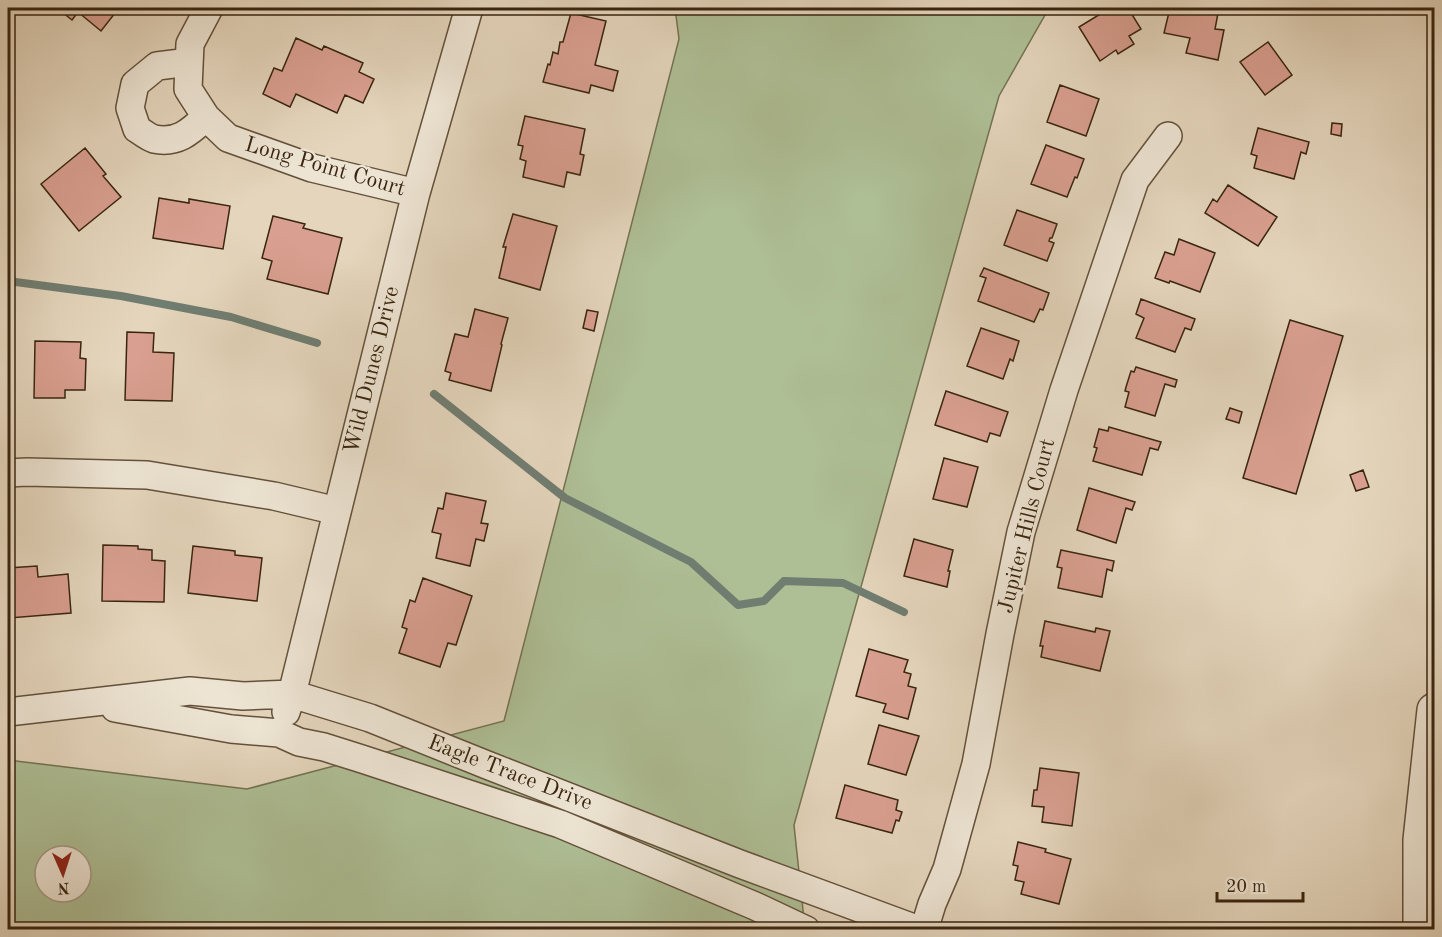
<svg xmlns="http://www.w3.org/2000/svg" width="1442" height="937" viewBox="0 0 1442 937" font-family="'Old Standard TT',serif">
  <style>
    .green { fill: #aebe95; stroke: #747252; stroke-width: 1.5; fill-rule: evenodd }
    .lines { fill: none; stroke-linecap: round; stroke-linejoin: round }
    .stream { stroke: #707d71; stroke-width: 8 }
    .building { fill: #d99f90; stroke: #392510; stroke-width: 1.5 }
    .minor-casing { stroke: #64513b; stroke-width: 30 }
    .tertiary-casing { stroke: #64513b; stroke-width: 36 }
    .minor { stroke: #ede4d3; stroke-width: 27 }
    .tertiary { stroke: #ede4d3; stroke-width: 33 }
    .labels { text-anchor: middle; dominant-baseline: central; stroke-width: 5; stroke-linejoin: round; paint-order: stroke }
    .street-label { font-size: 22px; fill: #392510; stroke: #ede4d3 }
  </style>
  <rect width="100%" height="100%" fill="#e4d5bc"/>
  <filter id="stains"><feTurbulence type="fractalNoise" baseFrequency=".00333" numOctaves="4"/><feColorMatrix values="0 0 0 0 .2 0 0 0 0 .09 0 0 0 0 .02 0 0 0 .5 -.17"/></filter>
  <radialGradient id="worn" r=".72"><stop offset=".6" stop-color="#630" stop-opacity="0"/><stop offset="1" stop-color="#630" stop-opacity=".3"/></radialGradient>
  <!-- green -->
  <path class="green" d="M 675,8 L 1049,8 L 999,96 L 794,825 L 805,929 L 8,930 L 8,760 L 247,789 L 504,721 L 679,39 ZM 45,856 L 81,856 L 81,892 L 45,892 Z"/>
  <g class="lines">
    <!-- stream -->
    <path class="stream" d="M 8,281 L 121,296 L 231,317 L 317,343
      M 434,394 L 565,498 L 691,562 L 738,605 L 764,601 L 784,581 L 843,583 L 904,612"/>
  </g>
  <!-- building -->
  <path class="building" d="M 57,8 L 119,8 L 101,31 L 78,12 L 72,20 Z
    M 1110,8 L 1112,10 L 1117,8 L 1128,8 L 1141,29 L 1129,36 L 1134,44 L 1118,54 L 1116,50 L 1100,61 L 1079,27 Z
    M 1170,8 L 1219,8 L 1215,29 L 1224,30 L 1218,60 L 1186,53 L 1190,38 L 1164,33 Z
    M 571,13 L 606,21 L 595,65 L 618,71 L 613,91 L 591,85 L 589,93 L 543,82 L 548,64 L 550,65 L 553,52 L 558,54 L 560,42 L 563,42 Z
    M 296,38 L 322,50 L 324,46 L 363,63 L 359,72 L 374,79 L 363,103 L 345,95 L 337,113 L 296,94 L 290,107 L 263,94 L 274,68 L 282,71 Z
    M 1268,42 L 1292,75 L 1265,95 L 1240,62 Z
    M 1060,85 L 1099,99 L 1086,136 L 1047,122 Z
    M 525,116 L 585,129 L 580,154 L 584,155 L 580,175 L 567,172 L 564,187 L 523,177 L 526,161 L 520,159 L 523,146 L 518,145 Z
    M 1332,123 L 1342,124 L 1341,136 L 1331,134 Z
    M 1258,128 L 1309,142 L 1306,154 L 1301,152 L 1294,179 L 1254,168 L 1257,156 L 1251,154 Z
    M 1046,145 L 1084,159 L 1077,178 L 1075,177 L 1067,197 L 1031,184 Z
    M 85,148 L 106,174 L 103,176 L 121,197 L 79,231 L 41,184 Z
    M 1228,185 L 1277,217 L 1258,246 L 1205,213 L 1213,199 L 1217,202 Z
    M 159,198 L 189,203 L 189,199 L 230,206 L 223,249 L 153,238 Z
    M 1017,210 L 1057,224 L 1052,238 L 1050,238 L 1049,241 L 1054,243 L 1047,261 L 1004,245 Z
    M 513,214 L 557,226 L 540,290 L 499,278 L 506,247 L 503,247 Z
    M 273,216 L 305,224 L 303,228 L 342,238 L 328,294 L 267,279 L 272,261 L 262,258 Z
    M 1179,239 L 1215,253 L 1200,292 L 1170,281 L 1169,283 L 1155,278 L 1165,252 L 1174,255 Z
    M 984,268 L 1049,293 L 1043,310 L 1040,309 L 1034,322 L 978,301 L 986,278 L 980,276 Z
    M 1141,299 L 1195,319 L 1191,330 L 1185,328 L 1175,352 L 1136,338 L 1144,318 L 1136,314 Z
    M 475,309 L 508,318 L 501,344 L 502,345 L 491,391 L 449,380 L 451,373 L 445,371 L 455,334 L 468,337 Z
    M 587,310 L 598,312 L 594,331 L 583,328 Z
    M 1290,320 L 1343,336 L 1296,494 L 1243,478 Z
    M 981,328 L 1019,341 L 1013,361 L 1010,359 L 1003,379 L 967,366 Z
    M 127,332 L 154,333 L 153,352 L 174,353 L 172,401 L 125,400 Z
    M 35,341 L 81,342 L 80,358 L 86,359 L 85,390 L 65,390 L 65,398 L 34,398 Z
    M 1136,367 L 1177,380 L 1175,387 L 1165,384 L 1155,416 L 1125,407 L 1129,392 L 1125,391 L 1126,387 L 1131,371 L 1134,372 Z
    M 946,391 L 1008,412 L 1000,436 L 990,433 L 987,442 L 935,425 Z
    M 1230,408 L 1242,412 L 1239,423 L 1226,419 Z
    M 1109,427 L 1161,442 L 1158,450 L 1150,448 L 1142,475 L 1093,461 L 1097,448 L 1094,447 L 1099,429 L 1108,431 Z
    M 944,458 L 978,467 L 967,507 L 933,499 Z
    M 1363,470 L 1369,487 L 1356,491 L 1350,475 Z
    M 1089,488 L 1135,502 L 1132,510 L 1126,508 L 1116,543 L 1077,530 Z
    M 446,493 L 486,501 L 481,523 L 488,524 L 484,541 L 476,539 L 470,566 L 436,558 L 441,534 L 432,532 L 438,508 L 443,509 Z
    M 914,539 L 953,550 L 948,571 L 950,571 L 947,587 L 904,576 Z
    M 103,545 L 138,546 L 138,549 L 152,550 L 152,560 L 165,561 L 164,602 L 102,601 Z
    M 193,546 L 235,551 L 235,555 L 262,558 L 257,601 L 188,593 Z
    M 1061,550 L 1114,561 L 1112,571 L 1107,569 L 1102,597 L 1058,588 L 1062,568 L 1057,567 Z
    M 37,566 L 38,577 L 68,574 L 71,613 L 9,618 L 8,568 Z
    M 423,578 L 472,596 L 456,645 L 448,643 L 440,667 L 399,653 L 407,629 L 402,627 L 410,600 L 415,602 Z
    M 1045,621 L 1095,632 L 1096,628 L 1110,631 L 1100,671 L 1041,657 L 1043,646 L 1040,646 Z
    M 869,649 L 908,660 L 904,672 L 911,674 L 908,686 L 916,688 L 908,719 L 883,712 L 886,704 L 856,696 Z
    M 879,725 L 919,736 L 906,775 L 868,764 Z
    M 1040,768 L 1079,773 L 1072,826 L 1042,822 L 1044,807 L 1032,806 L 1034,790 L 1037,790 Z
    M 845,785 L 898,800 L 896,810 L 902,812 L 899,821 L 896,820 L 892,833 L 836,818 Z
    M 1018,842 L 1046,849 L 1045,852 L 1071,859 L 1059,904 L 1021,894 L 1024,882 L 1015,880 L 1018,866 L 1013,865 Z"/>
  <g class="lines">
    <!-- minor casing -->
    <g class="minor-casing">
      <path id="minor" d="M 209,8 L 190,44 L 188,89 L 206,117 L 228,138 L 312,168 L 416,193
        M 189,62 L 157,66 L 135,84 L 130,108 L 137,129 C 142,132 148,137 154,139 C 177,144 190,132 206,117
        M 8,473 L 27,472 L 147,475 L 274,496 L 337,511
        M 115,708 L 231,729 L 279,733 L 299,742 L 324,747 L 362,759 L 560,824 L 755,906 L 806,930
        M 8,712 L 190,691 L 243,696 L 292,694 L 370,718 L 487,765 L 740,864 L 919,930
        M 286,712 L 292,694 L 416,193 L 469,8
        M 924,930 L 932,904 L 947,869 L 976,764 L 1000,634 L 1021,532 L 1064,390 L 1135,180 L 1168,136"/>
    </g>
    <!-- tertiary casing -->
    <g class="tertiary-casing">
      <path id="tertiary" d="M 1420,930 L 1420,840 L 1434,710"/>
    </g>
    <!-- minor -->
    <use href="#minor" class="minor"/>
    <!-- tertiary -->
    <use href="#tertiary" class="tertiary"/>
  </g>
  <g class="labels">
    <!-- street labels -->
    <g class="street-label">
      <text transform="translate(325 167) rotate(16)">Long Point Court</text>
      <text transform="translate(372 370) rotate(-76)">Wild Dunes Drive</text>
      <text transform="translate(1027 526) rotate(-76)">Jupiter Hills Court</text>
      <text transform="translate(510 773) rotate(21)">Eagle Trace Drive</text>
    </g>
  </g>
  <!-- margin -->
  <rect width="1442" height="937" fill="none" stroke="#e4d5bc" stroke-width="30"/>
  <rect x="9" y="9" width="1424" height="919" fill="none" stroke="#392510" stroke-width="3"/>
  <rect x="15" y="15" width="1412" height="907" fill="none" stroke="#392510" stroke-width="1.5"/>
  <!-- north arrow -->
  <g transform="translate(63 874) rotate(177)"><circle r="28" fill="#ede4d3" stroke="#a59885" stroke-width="1.5"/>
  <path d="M0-4.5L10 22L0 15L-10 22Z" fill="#8f2418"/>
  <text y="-9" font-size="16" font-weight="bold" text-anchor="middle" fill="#392510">N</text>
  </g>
  <!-- scale -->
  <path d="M1217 892v9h86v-9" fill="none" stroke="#392510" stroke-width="3"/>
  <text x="1226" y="892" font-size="18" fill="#392510" stroke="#ede4d3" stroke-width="4.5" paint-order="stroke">20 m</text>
  <rect width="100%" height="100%" filter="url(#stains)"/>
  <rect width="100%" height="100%" fill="url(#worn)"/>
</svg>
